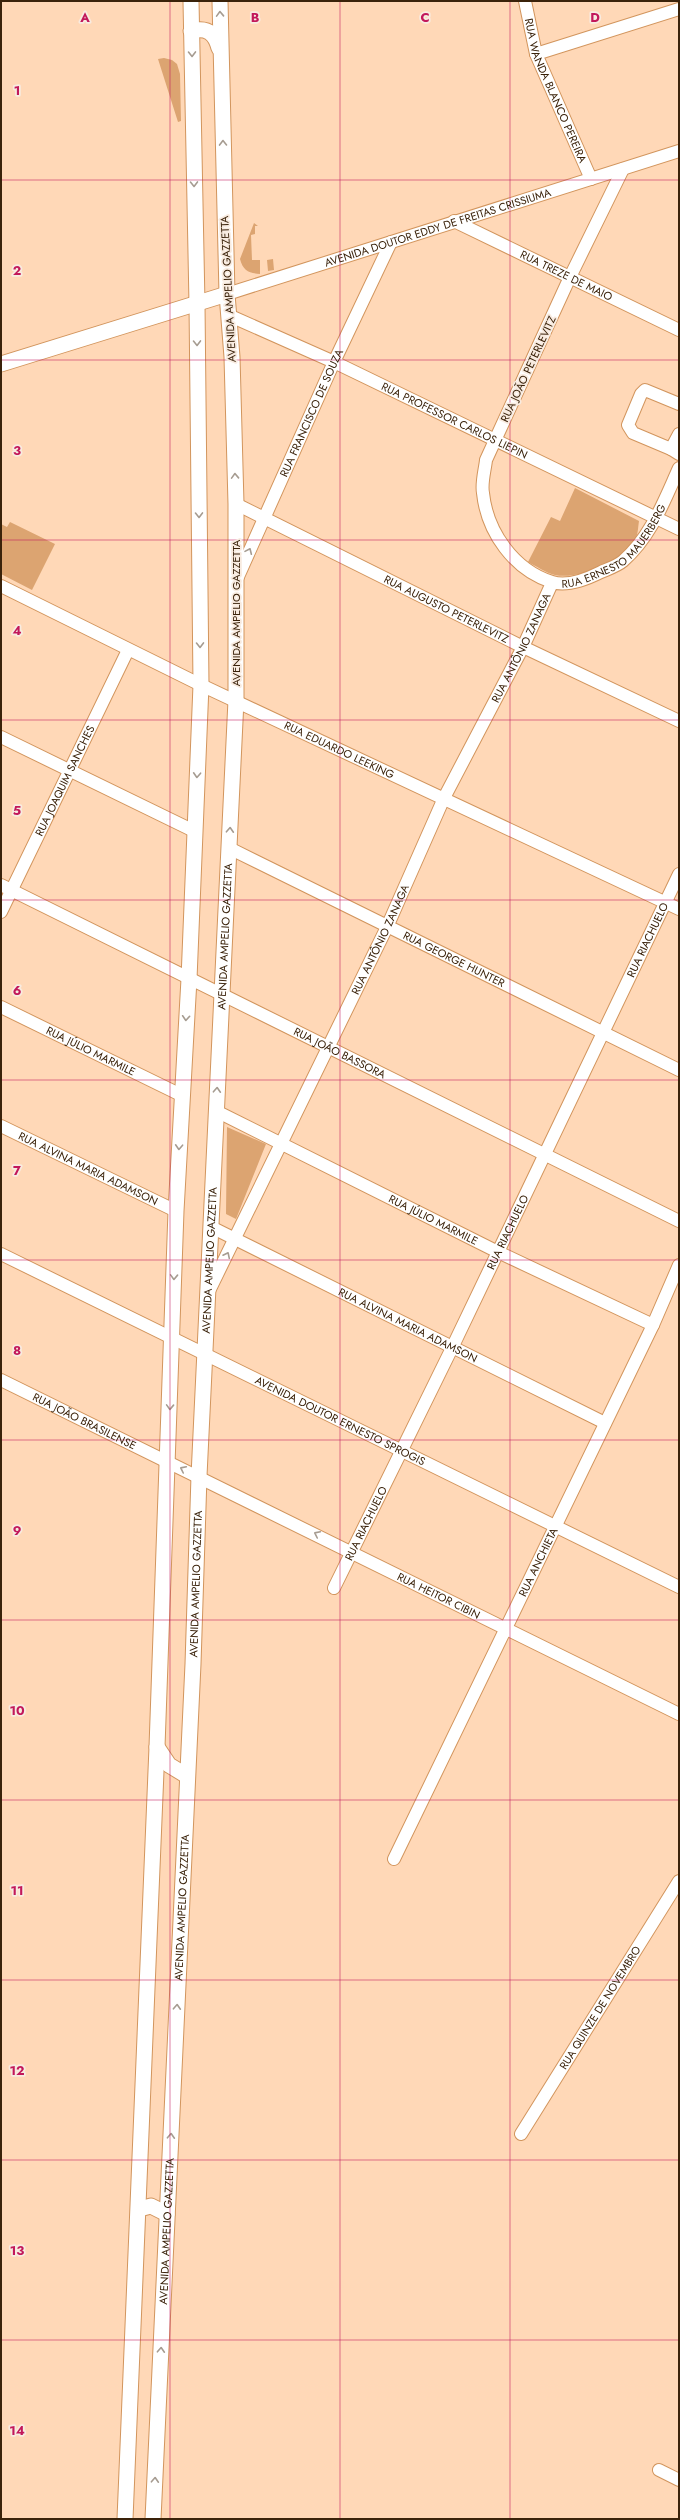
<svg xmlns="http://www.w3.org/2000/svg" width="680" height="2520" viewBox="0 0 680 2520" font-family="Jost,sans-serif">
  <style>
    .green { fill: #dca471 }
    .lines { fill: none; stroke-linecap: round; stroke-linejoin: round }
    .minor-casing { stroke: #d2955d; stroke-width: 14 }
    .major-casing { stroke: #d2955d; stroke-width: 17 }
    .minor { stroke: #fff; stroke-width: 12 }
    .major { stroke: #fff; stroke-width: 15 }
    .oneway { stroke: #a69c91 }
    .grid { fill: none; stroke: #c2185b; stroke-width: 1; stroke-opacity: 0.55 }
    .labels { text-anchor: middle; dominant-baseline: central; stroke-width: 3.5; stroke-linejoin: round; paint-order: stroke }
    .street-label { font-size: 11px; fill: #3a220a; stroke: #f8ebe0 }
    .grid-label { font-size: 13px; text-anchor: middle; font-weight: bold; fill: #c2185b; stroke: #f8ebe0; stroke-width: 3.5; stroke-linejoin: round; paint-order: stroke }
  </style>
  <rect width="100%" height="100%" fill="#ffd8b7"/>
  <!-- green -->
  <path class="green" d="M 164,58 L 172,60 L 177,64 L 180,74 L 181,121 L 178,122 L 158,59 Z
    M 254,223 L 258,226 L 255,226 L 255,234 L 251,235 L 252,260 L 260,260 L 260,274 C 249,273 243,271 240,259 Z
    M 273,259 L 274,270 L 268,271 L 267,260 Z
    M 575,488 L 639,521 C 638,527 638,537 634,542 C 621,562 579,580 555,575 C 546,573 536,566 528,562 L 551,517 L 560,521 Z
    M 10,522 L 55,544 L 32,590 L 1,574 L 1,524 L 7,527 Z
    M 227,1127 L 266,1144 L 236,1219 L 226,1214 Z"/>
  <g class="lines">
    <!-- minor casing -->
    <g class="minor-casing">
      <g id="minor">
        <path id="s1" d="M 525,1 L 536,54 L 591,179"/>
        <path d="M 536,54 L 679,9"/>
        <path id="s2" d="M 623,169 L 570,277 L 486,460 C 485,470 481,483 483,493 C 487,532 514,570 552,582 C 567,587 587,579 601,572 C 608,569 617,566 623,561 C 651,537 664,501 679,468"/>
        <path id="s3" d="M 454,221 L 679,330"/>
        <path id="s4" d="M 227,294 L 679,151"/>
        <path id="s5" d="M 228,315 L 334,362 L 679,529"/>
        <path d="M 679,434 L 671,449 L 679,454"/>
        <path d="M 671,449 L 633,433 L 628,425 L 641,394 L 645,390 L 679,404"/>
        <path id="s6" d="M 236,504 L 523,647 L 679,721"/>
        <path id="s7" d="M 237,579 L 334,362 L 391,242"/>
        <path id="s8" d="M 1,586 L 201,685 L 679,909"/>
        <path d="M 1,737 L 194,831"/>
        <path id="s9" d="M 229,848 L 679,1070"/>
        <path id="s10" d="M 1,885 L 679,1221"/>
        <path id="s11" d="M 1,912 L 128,650"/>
        <path id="s12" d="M 1,1007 L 181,1095"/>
        <path id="s13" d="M 216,1111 L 498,1252 L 653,1325"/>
        <path id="s14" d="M 1,1126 L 176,1211"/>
        <path id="s15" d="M 211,1227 L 605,1423"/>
        <path id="s16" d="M 1,1254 L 679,1587"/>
        <path id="s17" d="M 209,1291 L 387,927 L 444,798 L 523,647 L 552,583"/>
        <path id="s18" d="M 1,1380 L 679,1714"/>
        <path id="s19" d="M 334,1588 L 452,1348 L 679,874"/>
        <path id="s20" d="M 394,1859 L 653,1325 L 679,1265"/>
        <path id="s21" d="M 521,2134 L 679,1881"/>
        <path d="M 659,2470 L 679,2480"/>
      </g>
    </g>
    <!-- major casing -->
    <g class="major-casing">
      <g id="major">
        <path d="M 191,31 C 207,27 215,33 219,48"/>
        <path d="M 1,364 L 227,294"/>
        <path d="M 157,1747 L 169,1765 L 187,1776"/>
        <path d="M 139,2209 L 151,2206 L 167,2214"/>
        <path d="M 125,2519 L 157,1747 L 176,1211 L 189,979 L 201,685 L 197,304 L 191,1"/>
        <path id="s22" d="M 153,2519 L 193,1664 L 199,1476 L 236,700 L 236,504 L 232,357 L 227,294 L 220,1"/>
      </g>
    </g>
    <!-- minor -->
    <use href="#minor" class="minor"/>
    <!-- major -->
    <use href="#major" class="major"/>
  </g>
  <!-- one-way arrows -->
  <defs><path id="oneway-chevron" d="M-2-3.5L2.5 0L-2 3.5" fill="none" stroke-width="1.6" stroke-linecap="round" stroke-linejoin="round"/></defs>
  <g class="oneway">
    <use href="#oneway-chevron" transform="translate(220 14) rotate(-92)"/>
    <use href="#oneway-chevron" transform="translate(192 54) rotate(89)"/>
    <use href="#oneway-chevron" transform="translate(223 143) rotate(-91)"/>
    <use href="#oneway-chevron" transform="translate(194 184) rotate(89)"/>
    <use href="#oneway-chevron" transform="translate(197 343) rotate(89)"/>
    <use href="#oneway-chevron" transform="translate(235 476) rotate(-92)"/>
    <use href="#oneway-chevron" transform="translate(199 515) rotate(89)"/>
    <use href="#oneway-chevron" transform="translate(249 551) rotate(-66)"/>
    <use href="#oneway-chevron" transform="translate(200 645) rotate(89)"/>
    <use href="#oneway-chevron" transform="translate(197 775) rotate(93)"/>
    <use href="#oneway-chevron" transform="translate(230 830) rotate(-87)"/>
    <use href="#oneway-chevron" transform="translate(186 1018) rotate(94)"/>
    <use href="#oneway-chevron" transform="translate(217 1090) rotate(-87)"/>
    <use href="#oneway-chevron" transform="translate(179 1147) rotate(93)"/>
    <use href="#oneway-chevron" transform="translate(227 1255) rotate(-64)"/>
    <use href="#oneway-chevron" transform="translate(174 1277) rotate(92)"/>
    <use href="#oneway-chevron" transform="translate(170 1407) rotate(92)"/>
    <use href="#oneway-chevron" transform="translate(183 1469) rotate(-154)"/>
    <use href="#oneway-chevron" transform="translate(317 1534) rotate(-154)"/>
    <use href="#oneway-chevron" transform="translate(177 2007) rotate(-87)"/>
    <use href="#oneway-chevron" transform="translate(171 2136) rotate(-87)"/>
    <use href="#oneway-chevron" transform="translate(161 2350) rotate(-87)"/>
    <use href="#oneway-chevron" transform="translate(155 2480) rotate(-87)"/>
  </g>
  <!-- grid -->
  <path class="grid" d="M 170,1 L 170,2519M 340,1 L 340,2519M 510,1 L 510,2519M 1,180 L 679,180M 1,360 L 679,360M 1,540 L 679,540M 1,720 L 679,720M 1,900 L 679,900M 1,1080 L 679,1080M 1,1260 L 679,1260M 1,1440 L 679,1440M 1,1620 L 679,1620M 1,1800 L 679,1800M 1,1980 L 679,1980M 1,2160 L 679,2160M 1,2340 L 679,2340"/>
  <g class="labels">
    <!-- street labels -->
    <g class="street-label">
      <text stroke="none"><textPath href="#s1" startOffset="95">RUA WANDA BLANCO PEREIRA</textPath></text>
      <text stroke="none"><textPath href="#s4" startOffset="221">AVENIDA DOUTOR EDDY DE FREITAS CRISSIUMA</textPath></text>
      <text stroke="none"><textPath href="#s3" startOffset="125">RUA TREZE DE MAIO</textPath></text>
      <text transform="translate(228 289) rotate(-93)">AVENIDA AMPELIO GAZZETTA</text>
      <text transform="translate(528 369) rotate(-65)">RUA JOÃO PETERLEVITZ</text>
      <text stroke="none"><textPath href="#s7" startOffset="182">RUA FRANCISCO DE SOUZA</textPath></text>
      <text stroke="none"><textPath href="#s5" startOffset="250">RUA PROFESSOR CARLOS LIEPIN</textPath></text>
      <text stroke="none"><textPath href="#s2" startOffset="551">RUA ERNESTO MAUERBERG</textPath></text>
      <text stroke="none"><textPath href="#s6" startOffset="235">RUA AUGUSTO PETERLEVITZ</textPath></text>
      <text transform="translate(236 613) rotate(-90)">AVENIDA AMPELIO GAZZETTA</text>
      <text stroke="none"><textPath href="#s17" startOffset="715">RUA ANTÔNIO ZANAGA</textPath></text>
      <text stroke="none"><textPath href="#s8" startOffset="376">RUA EDUARDO LEEKING</textPath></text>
      <text stroke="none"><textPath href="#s11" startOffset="146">RUA JOAQUIM SANCHES</textPath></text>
      <text stroke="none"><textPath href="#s22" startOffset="1584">AVENIDA AMPELIO GAZZETTA</textPath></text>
      <text stroke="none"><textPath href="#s17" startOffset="391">RUA ANTÔNIO ZANAGA</textPath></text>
      <text stroke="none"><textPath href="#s19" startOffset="720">RUA RIACHUELO</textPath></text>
      <text stroke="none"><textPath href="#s9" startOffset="251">RUA GEORGE HUNTER</textPath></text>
      <text stroke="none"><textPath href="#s12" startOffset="100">RUA JÚLIO MARMILE</textPath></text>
      <text stroke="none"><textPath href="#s10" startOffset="378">RUA JOÃO BASSORA</textPath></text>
      <text stroke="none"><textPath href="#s14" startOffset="97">RUA ALVINA MARIA ADAMSON</textPath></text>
      <text stroke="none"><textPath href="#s13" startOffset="243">RUA JÚLIO MARMILE</textPath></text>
      <text stroke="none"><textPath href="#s19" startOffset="396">RUA RIACHUELO</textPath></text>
      <text stroke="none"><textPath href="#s22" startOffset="1260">AVENIDA AMPELIO GAZZETTA</textPath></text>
      <text stroke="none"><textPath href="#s15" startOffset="220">RUA ALVINA MARIA ADAMSON</textPath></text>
      <text stroke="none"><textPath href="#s18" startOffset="93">RUA JOÃO BRASILENSE</textPath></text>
      <text stroke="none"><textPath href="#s16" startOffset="378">AVENIDA DOUTOR ERNESTO SPROGIS</textPath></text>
      <text stroke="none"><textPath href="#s19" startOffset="72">RUA RIACHUELO</textPath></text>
      <text stroke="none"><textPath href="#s20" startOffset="330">RUA ANCHIETA</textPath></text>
      <text stroke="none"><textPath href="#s22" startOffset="936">AVENIDA AMPELIO GAZZETTA</textPath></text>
      <text stroke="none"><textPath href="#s18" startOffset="488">RUA HEITOR CIBIN</textPath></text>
      <text stroke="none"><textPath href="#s22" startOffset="612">AVENIDA AMPELIO GAZZETTA</textPath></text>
      <text stroke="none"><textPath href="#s21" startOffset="149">RUA QUINZE DE NOVEMBRO</textPath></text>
      <text stroke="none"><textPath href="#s22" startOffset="288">AVENIDA AMPELIO GAZZETTA</textPath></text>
    </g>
  </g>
  <g class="grid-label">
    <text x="85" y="22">A</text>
    <text x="255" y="22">B</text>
    <text x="425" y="22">C</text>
    <text x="595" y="22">D</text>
    <text x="17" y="95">1</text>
    <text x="17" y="275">2</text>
    <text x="17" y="455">3</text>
    <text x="17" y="635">4</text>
    <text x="17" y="815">5</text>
    <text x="17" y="995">6</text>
    <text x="17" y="1175">7</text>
    <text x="17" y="1355">8</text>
    <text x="17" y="1535">9</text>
    <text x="17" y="1715">10</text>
    <text x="17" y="1895">11</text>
    <text x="17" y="2075">12</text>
    <text x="17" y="2255">13</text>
    <text x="17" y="2435">14</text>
  </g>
  <!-- border -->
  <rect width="680" height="2520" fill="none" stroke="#3a220a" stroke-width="4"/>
</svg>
